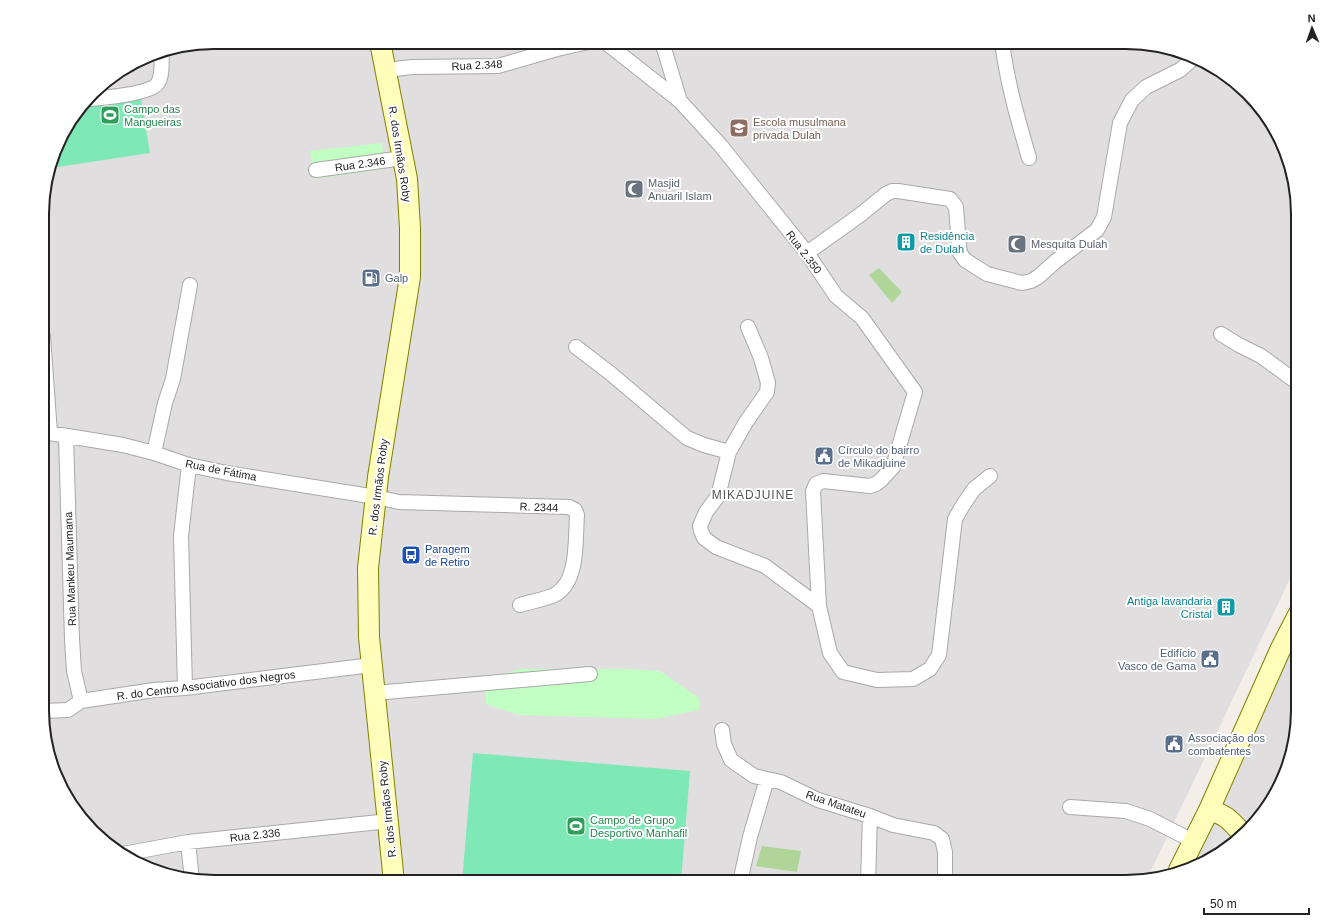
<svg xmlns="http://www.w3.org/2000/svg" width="1340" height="924" viewBox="0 0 1340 924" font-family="Helvetica,sans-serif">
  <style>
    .residential { fill: #e0dedf }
    .forest { fill: #afd698 }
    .park { fill: #c2ffc2 }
    .pitch { fill: #7fe8b7 }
    .parking { fill: #e2e2e2 }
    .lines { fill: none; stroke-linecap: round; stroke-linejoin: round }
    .street-casing { stroke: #a9a9a9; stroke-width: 16 }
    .secondary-casing { stroke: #7e8100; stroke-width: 22 }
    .street { stroke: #fff; stroke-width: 14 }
    .secondary { stroke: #fffdb9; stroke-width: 20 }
    .labels { text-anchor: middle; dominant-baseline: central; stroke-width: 4; stroke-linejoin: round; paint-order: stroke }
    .street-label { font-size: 11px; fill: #222; stroke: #fff }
    .leisure-label { font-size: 11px; fill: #27864d; stroke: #fff; text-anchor: start }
    .education-label { font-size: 11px; fill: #785e54; stroke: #fff; text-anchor: start }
    .worship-label { font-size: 11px; fill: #5b616d; stroke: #fff; text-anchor: start }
    .culture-label { font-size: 11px; fill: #0d838f; stroke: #fff; text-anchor: start }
    .service-label { font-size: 11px; fill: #4e5e75; stroke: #fff; text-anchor: start }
    .transit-label { font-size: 11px; fill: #164399; stroke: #fff; text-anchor: start }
    .neighbourhood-label { font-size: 12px; letter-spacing: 1px; fill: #555; stroke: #fff }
    .rim { fill: none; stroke: #222; stroke-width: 2 }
  </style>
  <rect width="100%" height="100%" fill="#f3eee8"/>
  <!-- residential -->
  <path class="residential" d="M 214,42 L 1137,42 L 1181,51 L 1230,77 L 1275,128 L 1298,203 L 1298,562 L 1148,877 L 1126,882 L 203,882 L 159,873 L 110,847 L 65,796 L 43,732 L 43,192 L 60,138 L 100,85 L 149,55 Z
    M 1298,623 L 1298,721 L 1289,765 L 1263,814 L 1202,864 L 1174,871 Z"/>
  <!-- forest -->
  <path class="forest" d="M 879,268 L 902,292 L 892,303 L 869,275 Z
    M 762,846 L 801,851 L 797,872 L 756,866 Z"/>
  <!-- park -->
  <path class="park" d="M 382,143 L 384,169 L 313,179 L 310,151 Z
    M 520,669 L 628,669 L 660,671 L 699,698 L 699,710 L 656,719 L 519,715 L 486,704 L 486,680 Z"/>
  <!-- pitch -->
  <path class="pitch" d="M 139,86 L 150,153 L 51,168 L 60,138 L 94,93 Z
    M 473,753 L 690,771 L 681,882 L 462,882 Z"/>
  <!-- parking -->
  <path class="parking" d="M 1219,826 L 1234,838 L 1200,865 Z"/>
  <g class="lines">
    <!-- street casing -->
    <g class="street-casing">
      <path id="street" d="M 605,42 L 680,101
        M 662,42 L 680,101 L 721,146 L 807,253 L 836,296 L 862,318 L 915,392 L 893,467 L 881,480 L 876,484 L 870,486 L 823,481 L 816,484 L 813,491 L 819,606
        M 1002,42 C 1007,82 1018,120 1029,158
        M 386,70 L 412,67 L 498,66 L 557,49 L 589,42
        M 90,99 C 103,98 152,94 158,83 C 163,75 161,62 162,52
        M 316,170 L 403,158
        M 807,253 L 860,215 L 886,194 L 892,191 L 898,191 L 950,199 L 956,207 L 959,246 L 960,253 L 965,260 L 987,274 L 1022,283 L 1031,281 L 1038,277 L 1056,261 L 1097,230 L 1104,217 L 1120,123 L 1132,100 L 1146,87 L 1180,70 L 1194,58
        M 748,327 L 761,358 L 768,383 L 767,392 L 746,422 L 729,452 L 718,496 L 706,512 L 700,526 L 701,531 L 704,538 L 716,547 L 765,566 L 819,606 L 830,653 L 843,672 L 877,680 L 913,679 L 930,669 L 939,655 L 955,519 L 963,505 L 974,489 L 990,476
        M 1221,334 L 1239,345 L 1261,356 L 1298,383
        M 43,336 L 50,433
        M 576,347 L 610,373 L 687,438 L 704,445 L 729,452
        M 43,432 L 123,445 L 154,453 L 189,465 L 227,473 L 376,497 L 399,502 L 569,507 L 575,510 L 577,515 C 575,540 579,580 556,594 C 548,599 529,602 520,605
        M 66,436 L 72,639 L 74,671 L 81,701
        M 154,453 L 165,403 L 173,379 L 190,285
        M 185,688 L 181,536 L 189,465
        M 375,693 L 590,674
        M 43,711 L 68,710 L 81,701 L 154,690 L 185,688 L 372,665
        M 722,730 L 724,744 L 731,760 L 754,776 L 767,779
        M 1070,807 L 1126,811 L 1150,819 L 1193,841
        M 188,842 L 192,880
        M 123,854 L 188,842 L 389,821
        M 740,882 L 750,837 L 767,779 L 781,782 L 818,800 L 870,816 L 893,825 L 934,833 L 942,839 L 945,852 L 945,882
        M 868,882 L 870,816"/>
    </g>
    <!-- secondary casing -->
    <g class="secondary-casing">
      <path id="secondary" d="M 380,42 L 407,179 L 410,228 L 410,277 L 378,477 L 368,568 L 369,637 L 394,882
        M 1209,810 C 1226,815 1229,819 1241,832
        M 1179,870 L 1209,810 L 1281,648 L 1298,615"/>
    </g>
    <!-- street -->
    <use href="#street" class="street"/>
    <!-- secondary -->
    <use href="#secondary" class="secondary"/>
  </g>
  <!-- icons -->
  <defs>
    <g id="stadium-square" transform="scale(1)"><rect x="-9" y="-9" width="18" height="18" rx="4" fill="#2e9e5b" stroke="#fff"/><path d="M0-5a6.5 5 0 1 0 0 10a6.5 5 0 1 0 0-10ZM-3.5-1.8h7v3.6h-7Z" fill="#fff"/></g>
    <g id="school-square" transform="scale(1)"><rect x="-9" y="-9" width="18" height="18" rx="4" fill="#8d6e63" stroke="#fff"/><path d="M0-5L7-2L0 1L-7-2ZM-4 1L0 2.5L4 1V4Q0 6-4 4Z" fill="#fff"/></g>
    <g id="mosque-square" transform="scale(1)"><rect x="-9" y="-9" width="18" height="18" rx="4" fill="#6b7280" stroke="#fff"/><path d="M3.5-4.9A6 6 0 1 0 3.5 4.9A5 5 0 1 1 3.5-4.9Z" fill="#fff"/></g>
    <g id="building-square" transform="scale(1)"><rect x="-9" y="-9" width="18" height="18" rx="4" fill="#0f9aa8" stroke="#fff"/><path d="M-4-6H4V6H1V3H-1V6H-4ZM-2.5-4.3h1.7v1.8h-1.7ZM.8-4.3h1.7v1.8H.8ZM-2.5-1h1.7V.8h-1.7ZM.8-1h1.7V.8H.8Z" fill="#fff"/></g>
    <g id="fuel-square" transform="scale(1)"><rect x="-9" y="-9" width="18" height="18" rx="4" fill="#5c6f8a" stroke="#fff"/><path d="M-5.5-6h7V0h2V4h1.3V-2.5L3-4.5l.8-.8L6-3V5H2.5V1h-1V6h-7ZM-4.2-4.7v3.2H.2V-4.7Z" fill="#fff"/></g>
    <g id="civic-square" transform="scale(1)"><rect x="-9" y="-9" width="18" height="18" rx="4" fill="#5c6f8a" stroke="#fff"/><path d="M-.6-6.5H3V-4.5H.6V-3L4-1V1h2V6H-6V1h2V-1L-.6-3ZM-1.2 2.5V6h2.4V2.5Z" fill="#fff"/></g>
    <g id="bus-square" transform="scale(1)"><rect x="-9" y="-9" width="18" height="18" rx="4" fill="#1a4fb4" stroke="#fff"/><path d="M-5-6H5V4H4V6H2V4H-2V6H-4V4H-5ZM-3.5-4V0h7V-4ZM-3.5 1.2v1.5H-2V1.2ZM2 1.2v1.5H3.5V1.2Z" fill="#fff"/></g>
  </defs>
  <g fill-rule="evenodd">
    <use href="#stadium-square" x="110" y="115"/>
    <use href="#school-square" x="739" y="128"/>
    <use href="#mosque-square" x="634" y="189"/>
    <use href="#building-square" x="906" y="242"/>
    <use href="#mosque-square" x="1017" y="244"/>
    <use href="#fuel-square" x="371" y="278"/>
    <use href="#civic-square" x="824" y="456"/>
    <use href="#bus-square" x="411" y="555"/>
    <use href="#building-square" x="1226" y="607"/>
    <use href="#civic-square" x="1210" y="659"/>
    <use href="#civic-square" x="1174" y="744"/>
    <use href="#stadium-square" x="576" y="826"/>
  </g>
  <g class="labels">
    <!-- street labels -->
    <g class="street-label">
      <text transform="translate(477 65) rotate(-3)">Rua 2.348</text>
      <text transform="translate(400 154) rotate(81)">R. dos Irmãos Roby</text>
      <text transform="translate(360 164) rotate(-8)">Rua 2.346</text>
      <text transform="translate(804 252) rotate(53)">Rua 2.350</text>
      <text transform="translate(221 470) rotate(11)">Rua de Fátima</text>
      <text transform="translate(378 487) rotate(-83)">R. dos Irmãos Roby</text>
      <text transform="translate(539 507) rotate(2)">R. 2344</text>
      <text transform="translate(70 569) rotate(-92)">Rua Mankeu Maumana</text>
      <text transform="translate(206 685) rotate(-7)">R. do Centro Associativo dos Negros</text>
      <text transform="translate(836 804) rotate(19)">Rua Matateu</text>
      <text transform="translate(387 809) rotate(-96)">R. dos Irmãos Roby</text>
      <text transform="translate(255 835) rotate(-6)">Rua 2.336</text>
    </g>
    <!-- leisure labels -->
    <g class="leisure-label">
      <text x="124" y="109">Campo das<tspan x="124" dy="13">Mangueiras</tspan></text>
      <text x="590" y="820">Campo de Grupo<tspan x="590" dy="13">Desportivo Manhafil</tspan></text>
    </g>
    <!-- education labels -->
    <g class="education-label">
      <text x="753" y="122">Escola musulmana<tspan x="753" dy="13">privada Dulah</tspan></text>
    </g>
    <!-- worship labels -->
    <g class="worship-label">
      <text x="648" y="183">Masjid<tspan x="648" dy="13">Anuaril Islam</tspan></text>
      <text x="1031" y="244">Mesquita Dulah</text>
    </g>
    <!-- culture labels -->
    <g class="culture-label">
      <text x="920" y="236">Residência<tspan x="920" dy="13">de Dulah</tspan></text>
      <text x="1212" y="601" text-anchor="end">Antiga lavandaria<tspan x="1212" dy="13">Cristal</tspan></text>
    </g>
    <!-- service labels -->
    <g class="service-label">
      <text x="385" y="278">Galp</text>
      <text x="838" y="450">Círculo do bairro<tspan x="838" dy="13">de Mikadjuine</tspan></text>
      <text x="1196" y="653" text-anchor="end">Edifício<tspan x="1196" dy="13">Vasco de Gama</tspan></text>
      <text x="1188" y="738">Associação dos<tspan x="1188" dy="13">combatentes</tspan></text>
    </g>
    <!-- transit labels -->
    <g class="transit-label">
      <text x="425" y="549">Paragem<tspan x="425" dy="13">de Retiro</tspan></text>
    </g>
    <!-- neighbourhood labels -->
    <g class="neighbourhood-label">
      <text x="753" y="495">MIKADJUINE</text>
    </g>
  </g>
  <!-- crop -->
  <path d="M0 0H1340V924H0ZM214 49H1126A165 165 0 0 1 1291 214V710A165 165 0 0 1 1126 875H214A165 165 0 0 1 49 710V214A165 165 0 0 1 214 49Z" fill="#fff" fill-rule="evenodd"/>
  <path class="rim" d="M214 49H1126A165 165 0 0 1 1291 214V710A165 165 0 0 1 1126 875H214A165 165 0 0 1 49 710V214A165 165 0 0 1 214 49Z"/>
  <!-- north arrow -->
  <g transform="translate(1312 28) rotate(358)" stroke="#ffffff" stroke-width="3" paint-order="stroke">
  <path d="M0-3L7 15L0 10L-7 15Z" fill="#222222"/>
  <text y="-6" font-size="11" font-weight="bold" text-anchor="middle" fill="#222222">N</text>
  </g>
  <!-- scale -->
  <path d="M1204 908v6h105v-6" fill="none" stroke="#222222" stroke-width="2"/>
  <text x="1210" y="908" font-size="12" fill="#222222" stroke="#ffffff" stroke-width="3" paint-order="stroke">50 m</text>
</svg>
